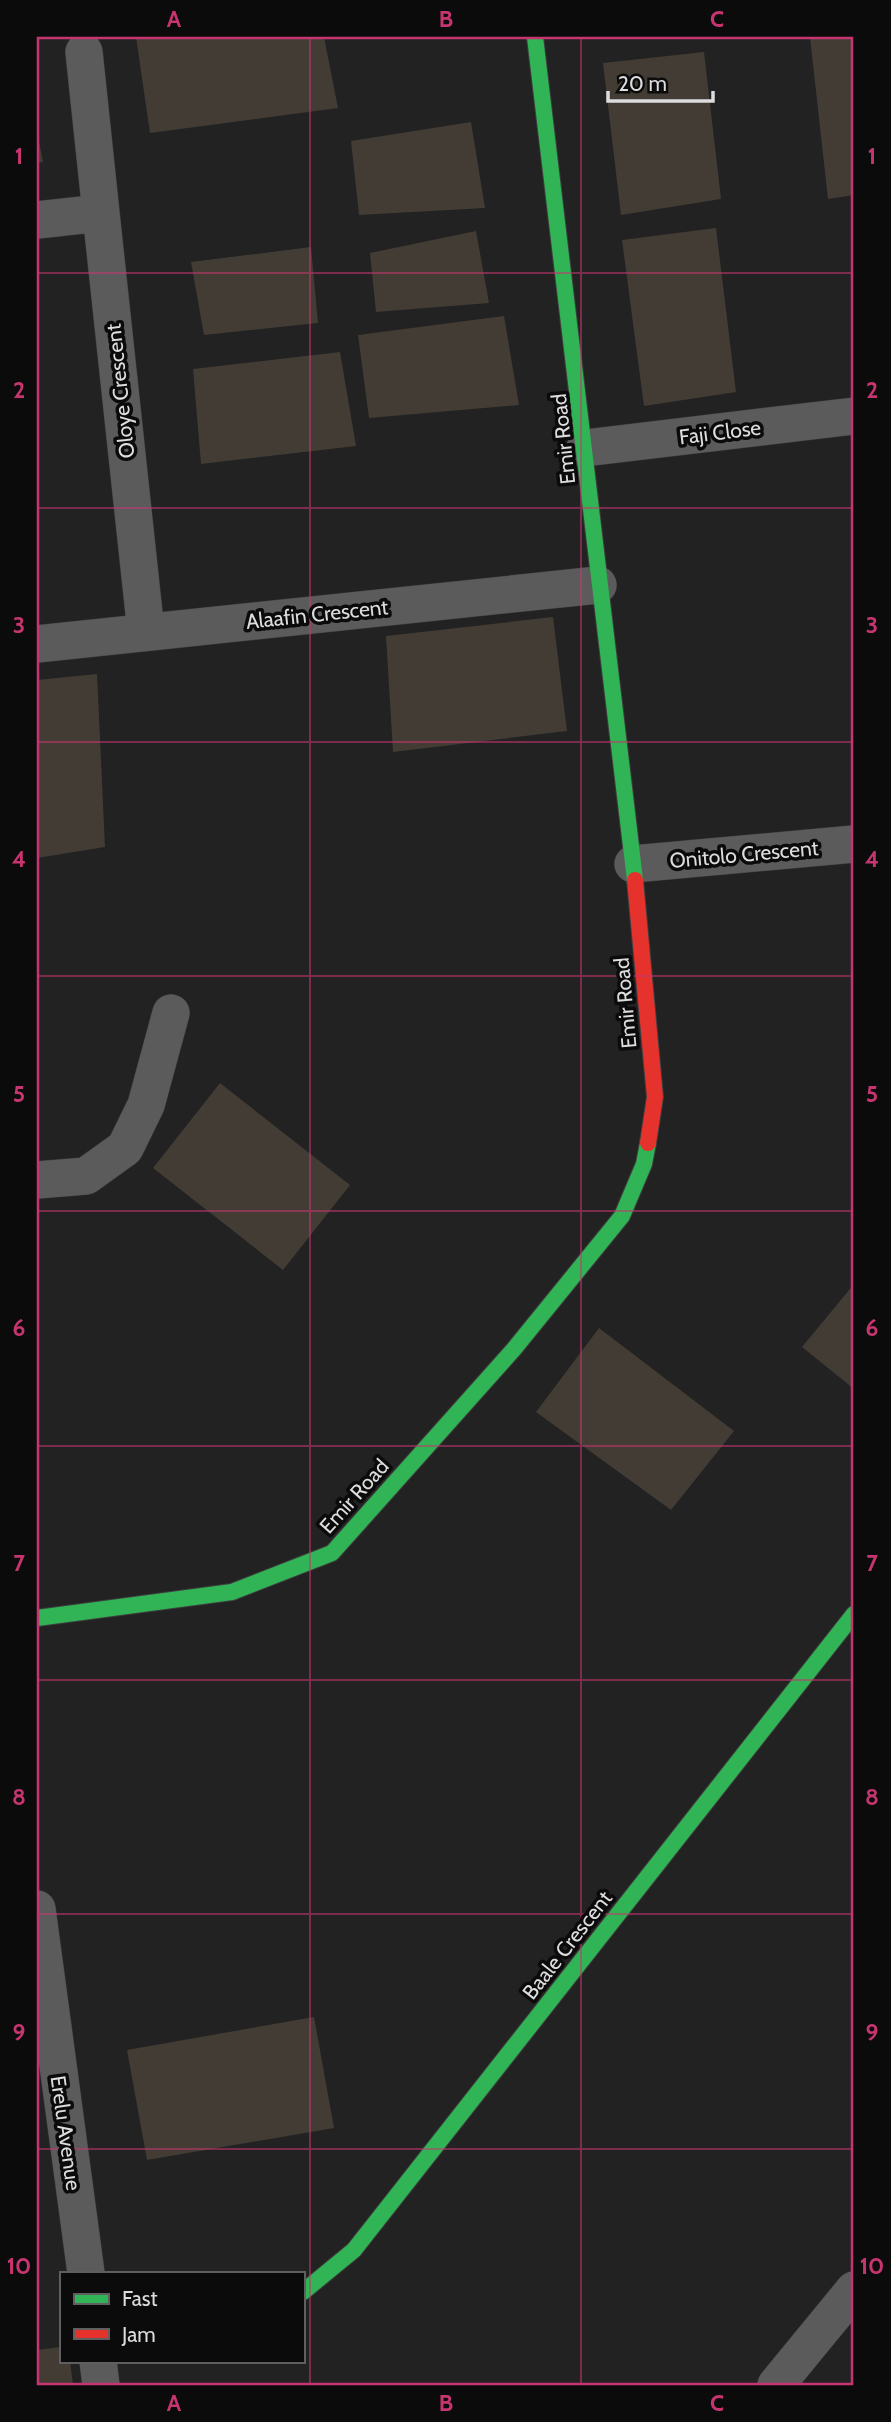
<svg xmlns="http://www.w3.org/2000/svg" width="891" height="2422" viewBox="0 0 891 2422" font-family="Cabin,sans-serif">
  <style>
    .building { fill: #423c34 }
    .lines { fill: none; stroke-linecap: round; stroke-linejoin: round }
    .street-casing { stroke: #3e3e3e; stroke-width: 38 }
    .fast-casing { stroke: #3e3e3e; stroke-width: 18 }
    .jam-casing { stroke: #3e3e3e; stroke-width: 18 }
    .street { stroke: #5c5b5c; stroke-width: 37 }
    .fast { stroke: #30b455; stroke-width: 16 }
    .jam { stroke: #e5322d; stroke-width: 16 }
    .grid { fill: none; stroke: #c6356f; stroke-width: 2; stroke-opacity: 0.55 }
    .labels { text-anchor: middle; dominant-baseline: central; stroke-width: 7; stroke-linejoin: round; paint-order: stroke }
    .street-label { font-size: 21px; fill: #dddcde; stroke: #0c0b0c }
    .neatline { fill: none; stroke: #c6356f; stroke-width: 2.5 }
    .grid-label { font-size: 23px; text-anchor: middle; font-weight: bold; fill: #c6356f }
  </style>
  <rect width="100%" height="100%" fill="#222223"/>
  <!-- building -->
  <path class="building" d="M 136,37 L 324,37 L 338,108 L 150,133 Z
    M 810,37 L 854,37 L 854,195 L 828,199 Z
    M 704,52 L 721,199 L 621,215 L 603,63 Z
    M 471,122 L 485,208 L 359,215 L 351,141 Z
    M 37,131 L 43,162 L 37,163 Z
    M 716,228 L 736,392 L 644,406 L 622,240 Z
    M 476,231 L 489,303 L 376,312 L 370,253 Z
    M 311,247 L 318,323 L 204,335 L 191,262 Z
    M 504,316 L 519,405 L 369,418 L 358,335 Z
    M 340,352 L 356,446 L 201,464 L 193,369 Z
    M 553,617 L 567,731 L 393,752 L 386,636 Z
    M 97,674 L 105,847 L 37,858 L 37,680 Z
    M 220,1083 L 350,1185 L 283,1270 L 153,1168 Z
    M 854,1284 L 854,1389 L 802,1347 Z
    M 599,1328 L 734,1431 L 671,1510 L 536,1412 Z
    M 314,2017 L 334,2128 L 147,2160 L 127,2050 Z
    M 61,2347 L 61,2361 L 70,2361 L 73,2385 L 37,2385 L 37,2350 Z"/>
  <g class="lines">
    <!-- street casing -->
    <g class="street-casing">
      <path id="street" d="M 84,52 L 101,213
        M 37,220 L 101,213 L 146,632
        M 585,448 L 854,416
        M 37,644 L 598,585
        M 633,864 L 854,844
        M 37,1180 L 86,1176 L 125,1148 L 146,1105 L 171,1013
        M 37,1909 L 86,2273
        M 98,2361 L 101,2385
        M 776,2385 L 854,2290"/>
    </g>
    <!-- fast casing -->
    <g class="fast-casing">
      <path id="fast" d="M 535,37 L 635,880
        M 37,1618 L 232,1592 L 332,1553 L 514,1349 L 622,1216 L 644,1164 L 648,1143
        M 303,2292 L 354,2250 L 854,1614"/>
    </g>
    <!-- jam casing -->
    <g class="jam-casing">
      <path id="jam" d="M 635,880 L 655,1097 L 648,1143"/>
    </g>
    <!-- street -->
    <use href="#street" class="street"/>
    <!-- fast -->
    <use href="#fast" class="fast"/>
    <!-- jam -->
    <use href="#jam" class="jam"/>
  </g>
  <!-- grid -->
  <path class="grid" d="M 310,37 L 310,2385M 581,37 L 581,2385M 37,273 L 854,273M 37,508 L 854,508M 37,742 L 854,742M 37,976 L 854,976M 37,1211 L 854,1211M 37,1446 L 854,1446M 37,1680 L 854,1680M 37,1914 L 854,1914M 37,2149 L 854,2149"/>
  <g class="labels">
    <!-- street labels -->
    <g class="street-label">
      <text transform="translate(120 391) rotate(-96)">Oloye Crescent</text>
      <text transform="translate(720 432) rotate(-7)">Faji Close</text>
      <text transform="translate(563 439) rotate(-96)">Emir Road</text>
      <text transform="translate(317 614) rotate(-6)">Alaafin Crescent</text>
      <text transform="translate(744 854) rotate(-5)">Onitolo Crescent</text>
      <text transform="translate(625 1003) rotate(-95)">Emir Road</text>
      <text transform="translate(354 1496) rotate(-48)">Emir Road</text>
      <text transform="translate(567 1945) rotate(-52)">Baale Crescent</text>
      <text transform="translate(66 2133) rotate(82)">Erelu Avenue</text>
    </g>
  </g>
  <!-- border -->
  <rect width="891" height="2422" fill="none" stroke="#0c0b0c" stroke-width="77"/>
  <!-- legend -->
  <rect x="60" y="2272" width="245" height="91" fill="#0c0b0c" stroke="#605f60" stroke-width="2"/>
  <rect x="74" y="2294" width="35" height="10" fill="#30b455" stroke="#605f60" stroke-width="2"/>
  <text x="122" y="2306" font-size="21" fill="#dddcde">Fast</text>
  <rect x="74" y="2329" width="35" height="10" fill="#e5322d" stroke="#605f60" stroke-width="2"/>
  <text x="122" y="2342" font-size="21" fill="#dddcde">Jam</text>
  <!-- scale -->
  <path d="M608 91v10h105v-10" fill="none" stroke="#dddcde" stroke-width="3.5"/>
  <text x="618" y="91" font-size="21" fill="#dddcde" stroke="#0c0b0c" stroke-width="5" paint-order="stroke">20 m</text>
  <rect x="38" y="38" width="814" height="2346" class="neatline"/>
  <g class="grid-label">
    <text x="174" y="27">A</text>
    <text x="446" y="27">B</text>
    <text x="717" y="27">C</text>
    <text x="19" y="164">1</text>
    <text x="872" y="164">1</text>
    <text x="19" y="398">2</text>
    <text x="872" y="398">2</text>
    <text x="19" y="633">3</text>
    <text x="872" y="633">3</text>
    <text x="19" y="867">4</text>
    <text x="872" y="867">4</text>
    <text x="19" y="1102">5</text>
    <text x="872" y="1102">5</text>
    <text x="19" y="1336">6</text>
    <text x="872" y="1336">6</text>
    <text x="19" y="1571">7</text>
    <text x="872" y="1571">7</text>
    <text x="19" y="1805">8</text>
    <text x="872" y="1805">8</text>
    <text x="19" y="2040">9</text>
    <text x="872" y="2040">9</text>
    <text x="19" y="2274">10</text>
    <text x="872" y="2274">10</text>
    <text x="174" y="2411">A</text>
    <text x="446" y="2411">B</text>
    <text x="717" y="2411">C</text>
  </g>
</svg>
